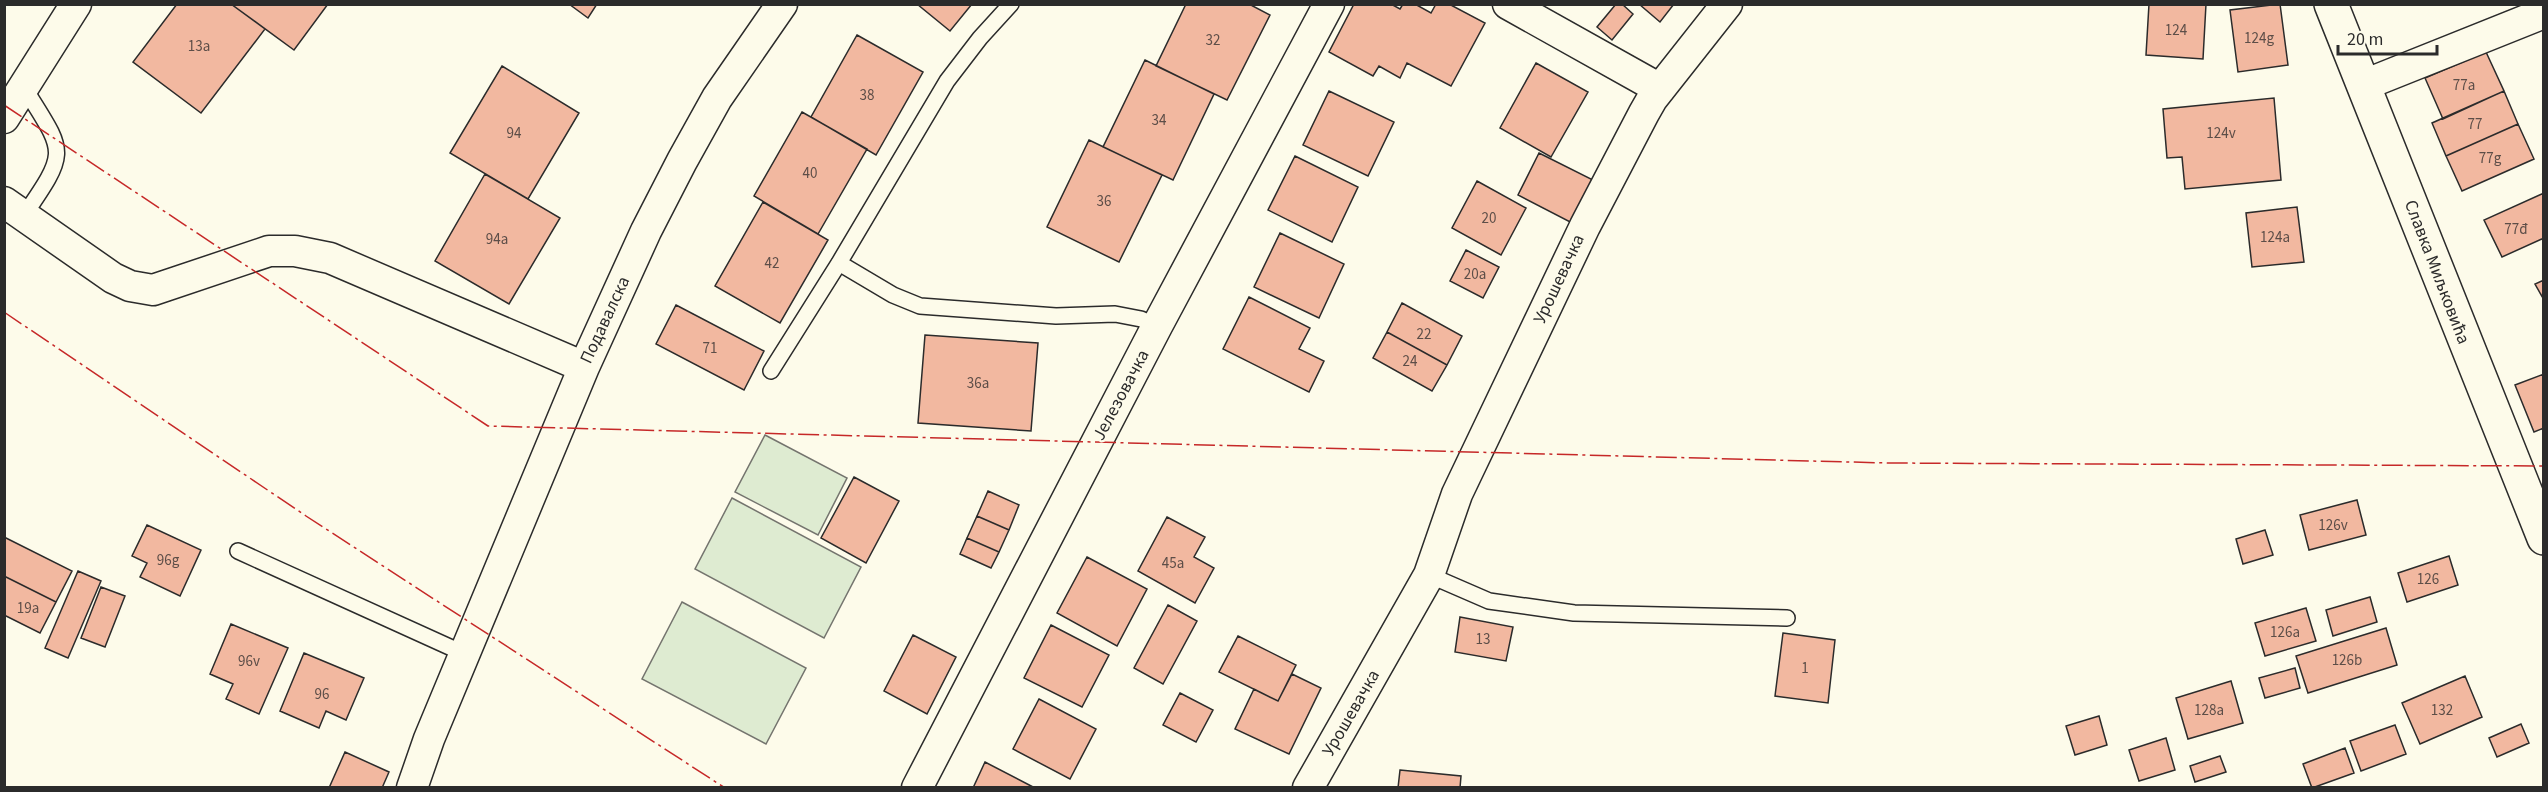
<svg xmlns="http://www.w3.org/2000/svg" width="2548" height="792" viewBox="0 0 2548 792" font-family="'Source Sans 3',sans-serif">
  <style>
    .green { fill: #deebd1; stroke: #74746e; stroke-width: 1.5 }
    .building { fill: #f2b8a0; stroke: #2b2b2b; stroke-width: 1.5 }
    .lines { fill: none; stroke-linecap: round; stroke-linejoin: round }
    .service-casing { stroke: #2b2b2b; stroke-width: 18 }
    .minor-casing { stroke: #2b2b2b; stroke-width: 33 }
    .tertiary-casing { stroke: #2b2b2b; stroke-width: 36 }
    .service { stroke: #fdfbea; stroke-width: 15 }
    .minor { stroke: #fdfbea; stroke-width: 30 }
    .tertiary { stroke: #fdfbea; stroke-width: 33 }
    .power { stroke: #c62828; stroke-width: 1.5; stroke-dasharray: 21 4.5 3 4.5; stroke-linecap: butt }
    .labels { text-anchor: middle; dominant-baseline: central; stroke-width: 4.5; stroke-linejoin: round; paint-order: stroke }
    .number-label { font-size: 15px; fill: #5d4e48 }
    .street-label { font-size: 18px; fill: #2b2b2b; stroke: #fdfbea }
  </style>
  <rect width="100%" height="100%" fill="#fdfbea"/>
  <!-- green -->
  <path class="green" d="M 765,435 L 847,478 L 818,535 L 735,492 Z
    M 732,498 L 861,567 L 824,638 L 695,569 Z
    M 682,602 L 806,668 L 766,744 L 642,679 Z"/>
  <!-- building -->
  <path class="building" d="M 177,4 L 231,4 L 265,29 L 201,113 L 133,62 Z
    M 231,4 L 328,4 L 294,50 Z
    M 569,4 L 597,4 L 588,18 Z
    M 917,4 L 972,4 L 950,31 Z
    M 1186,4 L 1249,4 L 1270,15 L 1227,100 L 1156,66 Z
    M 1354,4 L 1391,4 L 1400,9 L 1403,4 L 1415,4 L 1431,13 L 1436,4 L 1449,4 L 1485,23 L 1451,86 L 1407,63 L 1400,78 L 1379,66 L 1373,76 L 1329,52 Z
    M 1616,4 L 1622,4 L 1633,14 L 1612,40 L 1597,27 Z
    M 1639,4 L 1674,4 L 1660,22 Z
    M 2149,4 L 2206,4 L 2203,59 L 2146,55 Z
    M 2280,4 L 2288,65 L 2238,72 L 2230,10 Z
    M 857,35 L 923,72 L 876,155 L 811,117 Z
    M 2486,52 L 2504,91 L 2443,119 L 2425,78 Z
    M 1145,60 L 1214,94 L 1173,180 L 1103,147 Z
    M 1536,63 L 1588,92 L 1551,157 L 1500,128 Z
    M 502,66 L 579,113 L 528,199 L 450,153 Z
    M 1329,91 L 1394,122 L 1368,176 L 1303,145 Z
    M 2504,91 L 2518,124 L 2446,156 L 2432,123 Z
    M 2274,98 L 2281,180 L 2185,189 L 2182,157 L 2167,158 L 2163,109 Z
    M 802,112 L 867,149 L 818,234 L 754,196 Z
    M 2518,124 L 2534,159 L 2462,191 L 2446,156 Z
    M 1089,140 L 1162,175 L 1119,262 L 1047,227 Z
    M 1539,153 L 1595,181 L 1574,224 L 1518,195 Z
    M 1295,156 L 1358,187 L 1332,242 L 1268,210 Z
    M 485,174 L 560,218 L 509,304 L 435,261 Z
    M 1477,181 L 1526,208 L 1501,255 L 1452,228 Z
    M 2544,193 L 2544,238 L 2502,257 L 2484,220 Z
    M 763,202 L 828,240 L 780,323 L 715,286 Z
    M 2297,207 L 2304,262 L 2252,267 L 2246,213 Z
    M 1280,233 L 1344,264 L 1319,318 L 1254,287 Z
    M 1466,250 L 1499,267 L 1483,298 L 1450,281 Z
    M 2544,280 L 2544,300 L 2535,284 Z
    M 1249,297 L 1310,328 L 1299,349 L 1324,361 L 1309,392 L 1223,349 Z
    M 1402,303 L 1462,336 L 1447,365 L 1387,332 Z
    M 676,305 L 764,351 L 744,390 L 656,344 Z
    M 1387,332 L 1447,365 L 1432,391 L 1373,358 Z
    M 925,335 L 1038,343 L 1031,431 L 918,423 Z
    M 2544,374 L 2544,428 L 2534,432 L 2515,385 Z
    M 854,477 L 899,501 L 866,563 L 821,538 Z
    M 988,491 L 1019,505 L 1009,530 L 977,516 Z
    M 2357,500 L 2366,535 L 2309,550 L 2300,515 Z
    M 977,516 L 1009,530 L 999,552 L 967,538 Z
    M 1167,517 L 1205,537 L 1194,557 L 1214,568 L 1195,603 L 1138,571 Z
    M 147,525 L 201,550 L 180,596 L 140,577 L 147,563 L 132,556 Z
    M 2265,530 L 2273,555 L 2243,564 L 2236,539 Z
    M 4,537 L 72,571 L 56,602 L 4,576 Z
    M 967,538 L 999,552 L 991,568 L 960,554 Z
    M 2449,556 L 2458,585 L 2407,602 L 2398,573 Z
    M 1087,557 L 1147,589 L 1117,646 L 1057,613 Z
    M 78,571 L 101,581 L 68,658 L 45,648 Z
    M 4,576 L 56,602 L 40,633 L 4,615 Z
    M 101,587 L 125,596 L 105,647 L 81,638 Z
    M 2370,597 L 2377,622 L 2333,636 L 2326,610 Z
    M 1168,605 L 1197,621 L 1163,684 L 1134,668 Z
    M 2306,608 L 2316,641 L 2265,656 L 2255,623 Z
    M 1460,617 L 1513,627 L 1506,661 L 1455,652 Z
    M 231,624 L 288,648 L 259,714 L 226,699 L 233,684 L 210,674 Z
    M 1051,625 L 1109,655 L 1082,707 L 1024,678 Z
    M 2386,628 L 2397,665 L 2308,693 L 2296,656 Z
    M 1783,633 L 1835,640 L 1828,703 L 1775,696 Z
    M 913,635 L 956,657 L 927,714 L 884,691 Z
    M 1238,636 L 1296,665 L 1278,701 L 1219,672 Z
    M 304,653 L 364,678 L 346,720 L 326,711 L 319,728 L 280,711 Z
    M 2295,668 L 2300,688 L 2265,698 L 2259,678 Z
    M 1292,674 L 1321,688 L 1289,754 L 1235,729 L 1254,689 L 1278,701 Z
    M 2465,676 L 2482,717 L 2420,744 L 2402,703 Z
    M 2231,681 L 2243,723 L 2188,739 L 2176,698 Z
    M 1180,693 L 1213,710 L 1196,742 L 1163,725 Z
    M 1039,699 L 1096,729 L 1070,779 L 1013,749 Z
    M 2099,716 L 2107,745 L 2075,755 L 2066,726 Z
    M 2521,724 L 2529,743 L 2497,757 L 2489,738 Z
    M 2395,725 L 2406,754 L 2361,771 L 2350,741 Z
    M 2166,738 L 2175,770 L 2139,781 L 2129,750 Z
    M 2345,748 L 2354,773 L 2312,788 L 2303,764 Z
    M 345,752 L 389,772 L 382,788 L 329,788 Z
    M 2220,756 L 2226,772 L 2195,782 L 2190,766 Z
    M 985,762 L 1035,788 L 973,788 Z
    M 1400,770 L 1461,776 L 1460,788 L 1398,788 Z"/>
  <g class="lines">
    <!-- service casing -->
    <g class="service-casing">
      <path id="service" d="M 25,214 C 69,150 65,153 25,89
        M 839,263 L 893,295 L 920,306 L 1056,316 L 1115,314 L 1141,319 L 1157,326
        M 771,371 L 839,263 L 947,81 L 980,38 L 1011,4
        M 238,551 L 465,654
        M 1429,575 L 1489,601 L 1574,613 L 1787,618"/>
    </g>
    <!-- minor casing -->
    <g class="minor-casing">
      <path id="minor" d="M 1508,4 L 1660,89
        M 2364,85 L 2544,13
        M 4,118 L 76,4
        M 4,202 L 113,278 L 130,286 L 153,290 L 269,251 L 295,251 L 330,258 L 584,367
        M 412,788 L 429,739 L 584,367 L 646,231 L 682,161 L 717,98 L 782,4
        M 917,788 L 1157,326 L 1329,4
        M 1308,788 L 1429,575 L 1457,494 L 1585,226 L 1644,113 L 1652,99 L 1727,4"/>
    </g>
    <!-- tertiary casing -->
    <g class="tertiary-casing">
      <path id="tertiary" d="M 2331,4 L 2544,538"/>
    </g>
    <!-- service -->
    <use href="#service" class="service"/>
    <!-- minor -->
    <use href="#minor" class="minor"/>
    <!-- tertiary -->
    <use href="#tertiary" class="tertiary"/>
    <!-- power -->
    <path class="power" d="M 4,105 L 488,426 L 1887,463 L 2544,466
      M 4,312 L 306,516 L 725,788"/>
  </g>
  <g class="labels">
    <!-- number labels -->
    <g class="number-label">
      <text x="2176" y="30">124</text>
      <text x="2259" y="38">124g</text>
      <text x="1213" y="40">32</text>
      <text x="199" y="46">13a</text>
      <text x="2464" y="85">77a</text>
      <text x="867" y="95">38</text>
      <text x="1159" y="120">34</text>
      <text x="2475" y="124">77</text>
      <text x="514" y="133">94</text>
      <text x="2221" y="133">124v</text>
      <text x="2490" y="158">77g</text>
      <text x="810" y="173">40</text>
      <text x="1104" y="201">36</text>
      <text x="1489" y="218">20</text>
      <text x="2516" y="229">77đ</text>
      <text x="2275" y="237">124a</text>
      <text x="497" y="239">94a</text>
      <text x="772" y="263">42</text>
      <text x="1475" y="274">20a</text>
      <text x="1424" y="334">22</text>
      <text x="710" y="348">71</text>
      <text x="1410" y="361">24</text>
      <text x="978" y="383">36a</text>
      <text x="2333" y="525">126v</text>
      <text x="168" y="560">96g</text>
      <text x="1173" y="563">45a</text>
      <text x="2428" y="579">126</text>
      <text x="28" y="608">19a</text>
      <text x="2285" y="632">126a</text>
      <text x="1483" y="639">13</text>
      <text x="2347" y="660">126b</text>
      <text x="249" y="661">96v</text>
      <text x="1805" y="668">1</text>
      <text x="322" y="694">96</text>
      <text x="2209" y="710">128a</text>
      <text x="2442" y="710">132</text>
    </g>
    <!-- street labels -->
    <g class="street-label">
      <text transform="translate(2437 272) rotate(69)">Славка Миљковића</text>
      <text transform="translate(1559 279) rotate(-65)">Урошевачка</text>
      <text transform="translate(605 320) rotate(-65)">Подавалска</text>
      <text transform="translate(1121 395) rotate(-62)">Јелезовачка</text>
      <text transform="translate(1351 713) rotate(-60)">Урошевачка</text>
    </g>
  </g>
  <!-- border -->
  <rect width="2548" height="792" fill="none" stroke="#2b2b2b" stroke-width="12"/>
  <!-- scale -->
  <path d="M2338 45v9h99v-9" fill="none" stroke="#2b2b2b" stroke-width="3"/>
  <text x="2347" y="45" font-size="18" fill="#2b2b2b" stroke="#fdfbea" stroke-width="4.5" paint-order="stroke">20 m</text>
</svg>
